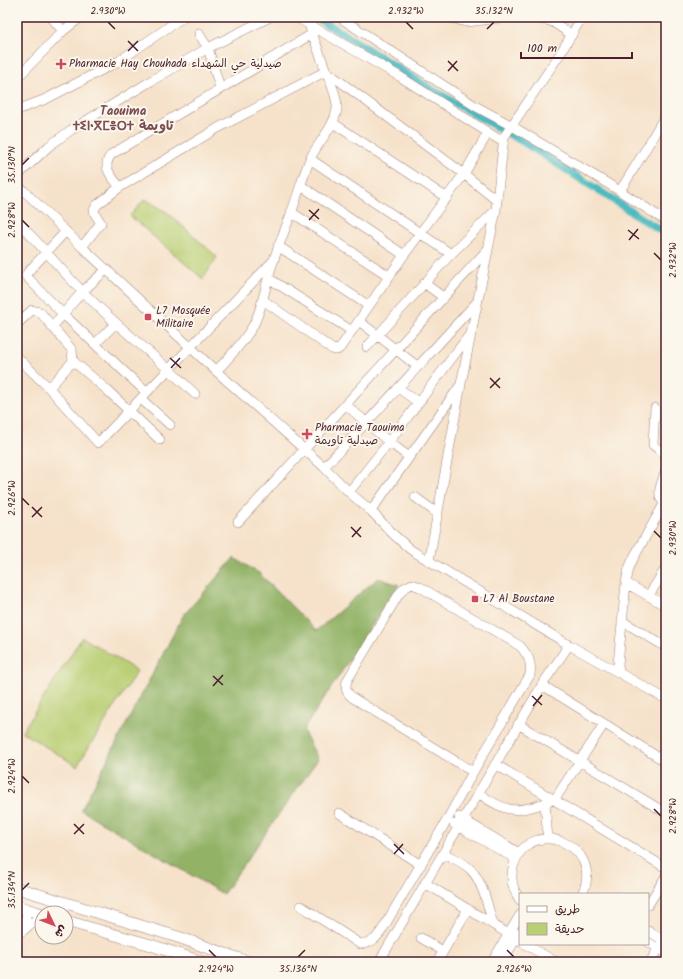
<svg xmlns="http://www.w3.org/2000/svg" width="683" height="979" viewBox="0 0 683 979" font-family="Kalam,'Playpen Sans Arabic','Noto Sans Tifinagh',sans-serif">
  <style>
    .green { fill: #b9cf74; stroke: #827750 }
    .forest { fill: #92b266; stroke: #6e6848 }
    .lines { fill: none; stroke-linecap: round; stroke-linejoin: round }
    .canal { stroke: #4bbac1; stroke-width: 8 }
    .minor-casing { stroke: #a0807a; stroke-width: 10 }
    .major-casing { stroke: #a0807a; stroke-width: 12 }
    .minor { stroke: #fff; stroke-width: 9 }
    .major { stroke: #fff; stroke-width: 11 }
    .ticks { fill: none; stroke: #4a1f2b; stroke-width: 1.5 }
    .poi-dot { fill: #d1495b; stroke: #fbf7ec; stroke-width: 1.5 }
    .labels { text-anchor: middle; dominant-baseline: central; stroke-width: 4; stroke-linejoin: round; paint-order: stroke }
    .poi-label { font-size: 11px; fill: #4a1f2b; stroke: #fbf7ec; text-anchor: start }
    .quarter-label { font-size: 13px; font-weight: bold; fill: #7b4d53; stroke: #fbf7ec }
    .neatline { fill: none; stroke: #4a1f2b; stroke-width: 1.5 }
    .ticks-label { font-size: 10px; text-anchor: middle; fill: #4a1f2b }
  </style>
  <rect width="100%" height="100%" fill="#fbf7ec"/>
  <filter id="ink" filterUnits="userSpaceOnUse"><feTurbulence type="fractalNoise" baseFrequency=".025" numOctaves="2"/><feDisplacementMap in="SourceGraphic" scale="8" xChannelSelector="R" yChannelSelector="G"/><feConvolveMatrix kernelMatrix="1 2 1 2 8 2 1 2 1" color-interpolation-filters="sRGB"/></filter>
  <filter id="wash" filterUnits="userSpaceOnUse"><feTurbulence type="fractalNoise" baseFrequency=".012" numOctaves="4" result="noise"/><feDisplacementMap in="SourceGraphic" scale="16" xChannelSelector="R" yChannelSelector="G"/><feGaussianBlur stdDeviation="0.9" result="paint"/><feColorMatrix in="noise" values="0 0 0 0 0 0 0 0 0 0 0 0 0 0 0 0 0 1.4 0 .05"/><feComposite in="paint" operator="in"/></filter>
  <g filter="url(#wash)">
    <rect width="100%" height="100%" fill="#f6e2ca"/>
    <!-- green -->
    <path class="green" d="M 145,199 L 168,213 L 217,257 L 203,279 L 130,216 Z
      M 82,637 L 137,671 L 77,766 L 22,732 Z"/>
    <!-- forest -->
    <path class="forest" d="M 234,558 L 259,573 L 316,631 L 378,578 L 399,585 L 303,730 L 318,759 L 223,894 L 81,810 L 183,616 Z"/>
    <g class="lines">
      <!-- canal -->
      <path class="canal" d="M 316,17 L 427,87 L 522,141 L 666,234"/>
    </g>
  </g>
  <g filter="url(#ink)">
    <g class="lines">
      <!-- minor casing -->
      <g class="minor-casing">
        <path id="minor" d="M 51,17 L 63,31
          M 296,17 L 399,76 L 503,142
          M 339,17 L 475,106 L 512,126 L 620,191 L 666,221
          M 448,17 L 466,22 L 500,18 L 535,17 L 553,22 L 572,35
          M 309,25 L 326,71 L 464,174 L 496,200
          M 199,34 L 208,48 L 220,88
          M 17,56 L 20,75
          M 17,78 L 63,31 L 81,17
          M 17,110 L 46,99 L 119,61 L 183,17
          M 333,123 L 447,198
          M 310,159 L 451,254
          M 17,176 L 49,146 L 71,130 L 151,81 L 208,48 L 270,17
          M 17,184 L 82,247 L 216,371 L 324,467 L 349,492 L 371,511 L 394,535 L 411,550 L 569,645 L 666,699
          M 300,185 L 404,255
          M 120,187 C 112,177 100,166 112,154 L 312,34
          M 620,191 L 644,152 L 666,114
          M 291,212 L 389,276
          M 17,221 C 40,244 60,269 83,292 C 119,328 159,359 195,394
          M 66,231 L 28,272 L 26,276 L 63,314 L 146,392
          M 278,246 L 369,306
          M 82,247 L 100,224 L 101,223 L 95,214 L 94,210 L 97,205 L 120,187 L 218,128 L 326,71 C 330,82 338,97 337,109 C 334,128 318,142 310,159 C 303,176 298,194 292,211 C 285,230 277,249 271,268 C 265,287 263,306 254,324 C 244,342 231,356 216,371
          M 268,278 L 352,331
          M 424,283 L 443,297
          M 263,300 L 332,349 L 337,350 L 340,348 L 404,255 L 464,174 L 488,133
          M 359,321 L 417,366
          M 17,324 L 32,310 L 40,312 L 72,350 L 73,361 L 49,388
          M 52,327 L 82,292 L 107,269
          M 95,344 L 116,323
          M 367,347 L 451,254 L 496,210
          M 17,357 L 49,388 L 98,443 L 272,262
          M 73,361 L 106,389 L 160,440
          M 398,388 L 418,402
          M 141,399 L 170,425
          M 346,405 L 389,442 L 409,457
          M 655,408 L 653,445 L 666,455
          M 324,467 C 377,413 426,357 477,302
          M 666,470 C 662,483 654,495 666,505
          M 349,492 L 389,442 L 470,334
          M 415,497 L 438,514
          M 371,511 L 459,387
          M 238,522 L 488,249
          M 429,561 L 461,384 L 496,210 L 504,137 L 560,54 L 582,17
          M 626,583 L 666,606
          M 649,595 L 666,568
          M 622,621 L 666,647
          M 619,673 L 618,664 L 626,583 L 629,568 L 634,557 L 664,504
          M 542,685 L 666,762
          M 518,724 L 666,813
          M 495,764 L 666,868
          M 478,793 C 487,799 498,807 509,809 C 521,812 544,804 555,799 L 604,724
          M 545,804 L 548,839
          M 339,813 L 421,865
          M 459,817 L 519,853
          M 454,824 L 516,859
          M 443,853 C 452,858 463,862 470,869 C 483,881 488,908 493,924
          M 425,883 L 520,941
          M 520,900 C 512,889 510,876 514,864 C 531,814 606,846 582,894
          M 648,905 L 666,876
          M 301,906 L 360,944 C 372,943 376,939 382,930 L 447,820 L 473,772 L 530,675 C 532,662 528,655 520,646 L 420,587 L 412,584 L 404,588 L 399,594 L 348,679 C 344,688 346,693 353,698 L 473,772
          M 17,928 L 23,926 L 28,910
          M 648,931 L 666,942
          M 17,934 L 24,930 L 42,914
          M 421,938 L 443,951
          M 648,942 L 666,953
          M 525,944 L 556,962
          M 379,962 L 542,685 L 569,645
          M 437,962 L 468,909
          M 492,962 L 520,915
          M 502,962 L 520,932
          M 650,962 L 666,936"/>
      </g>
      <!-- major casing -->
      <g class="major-casing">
        <path id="major" d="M 17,888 L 181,938 L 248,962
          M 17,906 L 42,914
          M 66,921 L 151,945 L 202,962"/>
      </g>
      <!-- minor -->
      <use href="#minor" class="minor"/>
      <!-- major -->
      <use href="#major" class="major"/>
    </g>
  </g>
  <!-- ticks -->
  <path class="ticks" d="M 108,22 L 115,29M 406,22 L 413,29M 487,29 L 494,22M 128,41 L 138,51M 128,51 L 138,41M 448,61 L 458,71M 448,71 L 457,61M 22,165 L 29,158M 309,210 L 319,219M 22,220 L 29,227M 309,220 L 319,209M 628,230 L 639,239M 629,240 L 638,229M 654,253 L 661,260M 170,358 L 181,368M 171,368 L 180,358M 490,378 L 500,388M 490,388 L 500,378M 22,498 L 29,505M 32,507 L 42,517M 32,517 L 42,507M 351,527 L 361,537M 654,531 L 661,538M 352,537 L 361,527M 213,676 L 223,685M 213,686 L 223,675M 532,696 L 542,705M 533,706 L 542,695M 22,776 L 29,783M 654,809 L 661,816M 74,824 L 84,834M 74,834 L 84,824M 394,844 L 404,854M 394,854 L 403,844M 22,890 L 29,883M 209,950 L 216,957M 507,950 L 514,957M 298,957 L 305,950"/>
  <!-- markers -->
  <g class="poi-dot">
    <path d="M59 58h4v4h4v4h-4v4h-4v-4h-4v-4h4z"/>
    <rect x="144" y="313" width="8" height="8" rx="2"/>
    <path d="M305 428h4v4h4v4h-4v4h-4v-4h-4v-4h4z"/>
    <rect x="471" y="595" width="8" height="8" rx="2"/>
  </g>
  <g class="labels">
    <!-- poi labels -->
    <g class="poi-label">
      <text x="69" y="64">Pharmacie Hay Chouhada صيدلية حي الشهداء</text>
      <text x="156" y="311">L7 Mosquée<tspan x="156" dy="13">Militaire</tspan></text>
      <text x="315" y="428">Pharmacie Taouima<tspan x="315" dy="13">صيدلية تاويمة</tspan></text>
      <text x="483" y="599">L7 Al Boustane</text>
    </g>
    <!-- quarter labels -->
    <g class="quarter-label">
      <text x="123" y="111">Taouima<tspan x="123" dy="15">ⵜⵉⵏ•ⴳⵎⴻⵔⵜ تاويمة</tspan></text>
    </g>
  </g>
  <!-- margin -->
  <rect width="683" height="979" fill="none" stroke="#fbf7ec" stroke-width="44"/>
  <!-- legend -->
  <rect x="519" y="893" width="130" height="52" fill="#fbf7ec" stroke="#b4a19f"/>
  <rect x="527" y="906" width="20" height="6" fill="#ffffff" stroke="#b4a19f"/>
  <text x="555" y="913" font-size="12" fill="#4a1f2b">طريق</text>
  <rect x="527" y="923" width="20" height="12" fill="#b9cf74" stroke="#b4a19f"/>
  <text x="555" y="933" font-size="12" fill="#4a1f2b">حديقة</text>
  <!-- north arrow -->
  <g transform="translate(54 925) rotate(133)"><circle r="19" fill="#fbf7ec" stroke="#b4a19f"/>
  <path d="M0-3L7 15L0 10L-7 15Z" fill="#d1495b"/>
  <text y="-6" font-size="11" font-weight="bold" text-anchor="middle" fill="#4a1f2b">ش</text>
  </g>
  <!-- scale -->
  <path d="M521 52v6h111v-6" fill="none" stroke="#4a1f2b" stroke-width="2"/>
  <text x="527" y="52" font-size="12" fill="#4a1f2b" stroke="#fbf7ec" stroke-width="3" paint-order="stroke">100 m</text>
  <rect x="22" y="22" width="639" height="935" class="neatline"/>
  <g class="ticks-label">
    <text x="108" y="14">2.930°W</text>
    <text x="406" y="14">2.932°W</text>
    <text x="494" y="14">35.132°N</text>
    <text transform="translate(11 165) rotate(-90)" y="4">35.130°N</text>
    <text transform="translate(11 220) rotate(-90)" y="4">2.928°W</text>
    <text transform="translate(672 260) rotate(-90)" y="4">2.932°W</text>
    <text transform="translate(11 498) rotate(-90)" y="4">2.926°W</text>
    <text transform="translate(672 538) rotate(-90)" y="4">2.930°W</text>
    <text transform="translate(11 776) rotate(-90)" y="4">2.924°W</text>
    <text transform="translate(672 816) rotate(-90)" y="4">2.928°W</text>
    <text transform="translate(11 890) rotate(-90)" y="4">35.134°N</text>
    <text x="216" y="972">2.924°W</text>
    <text x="298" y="972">35.136°N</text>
    <text x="514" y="972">2.926°W</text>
  </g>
</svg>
